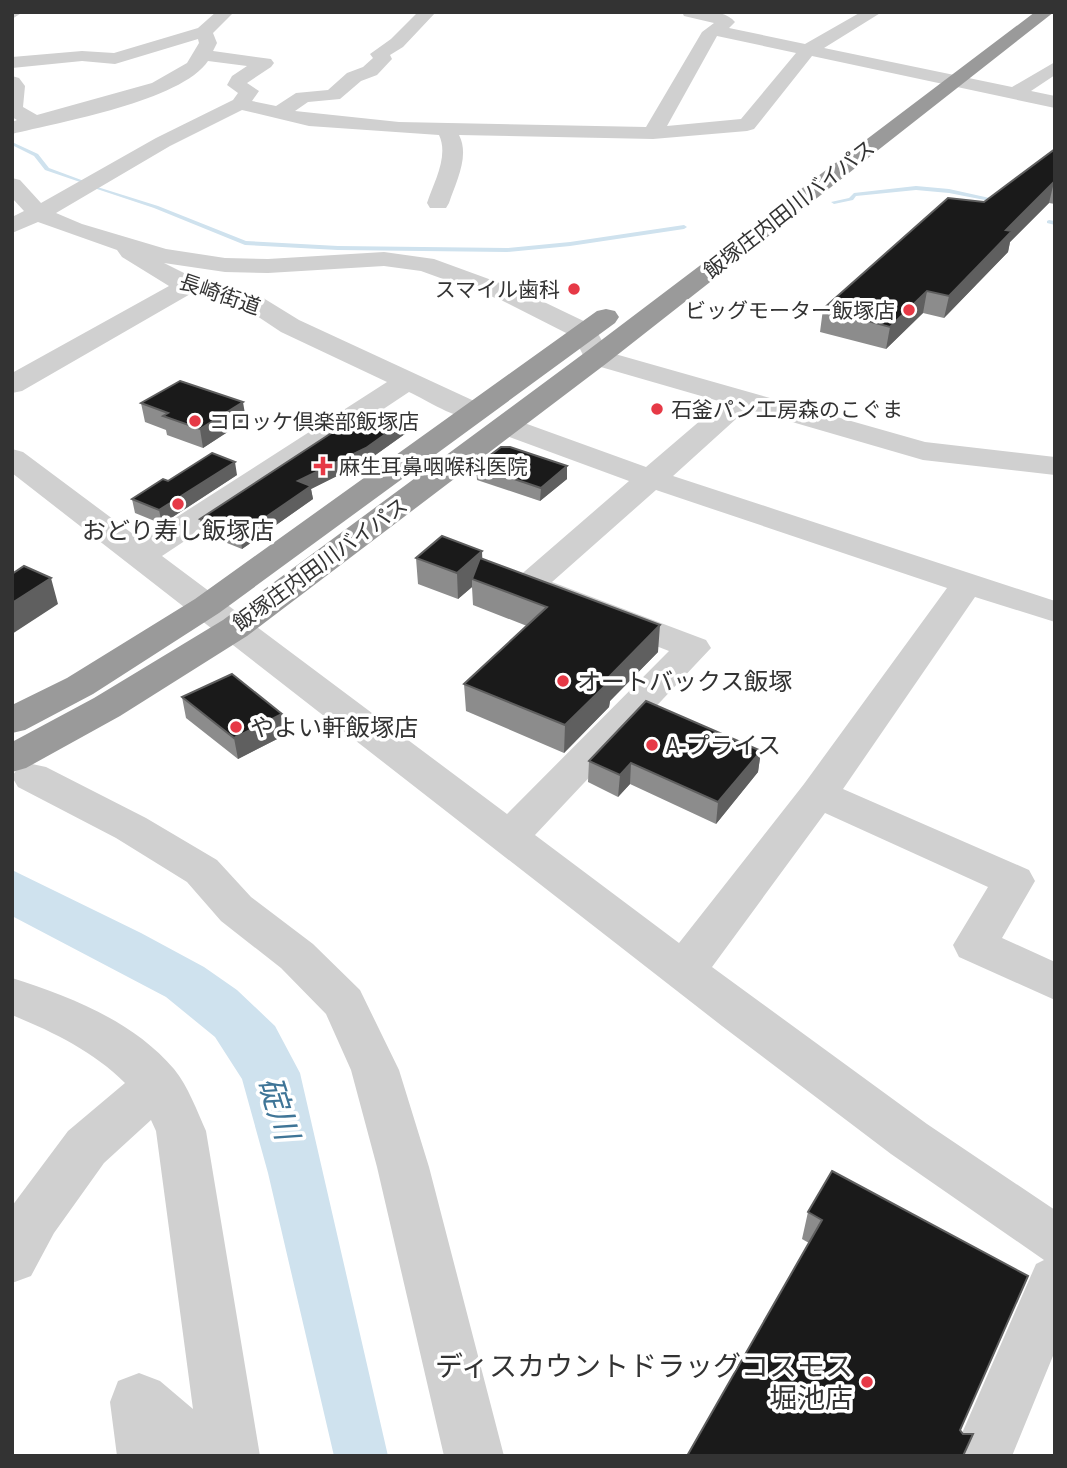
<svg xmlns="http://www.w3.org/2000/svg" width="1067" height="1468" viewBox="0 0 1067 1468" font-family="'Archivo Narrow','Noto Sans JP',sans-serif">
  <style>
    .water { fill: #cfe2ee }
    .lines { fill: none; stroke-linecap: round; stroke-linejoin: round }
    .stream { fill: #cfe2ee; fill-rule: evenodd }
    .minor { fill: #d0d0d0; fill-rule: evenodd }
    .highway { fill: #9a9a9a; fill-rule: evenodd }
    .wall { fill: #8c8c8c }
    .shaded-wall { fill: #5f5f5f }
    .building { fill: #1a1a1a; stroke: #5f5f5f; stroke-width: 2 }
    .poi-dot { fill: #e63946; stroke: #fff; stroke-width: 2.5 }
    .labels { text-anchor: middle; dominant-baseline: central; stroke-width: 7; stroke-linejoin: round; paint-order: stroke }
    .far-street-label { font-size: 21px; fill: #333; stroke: #fff }
    .far-poi-label { font-size: 21px; fill: #333; stroke: #fff; text-anchor: start }
    .poi-label { font-size: 24px; fill: #333; stroke: #fff; text-anchor: start }
    .near-poi-label { font-size: 28px; fill: #333; stroke: #fff; text-anchor: end }
    .near-water-label { font-size: 32px; font-style: italic; fill: #3f7597; stroke: #fff }
  </style>
  <rect width="100%" height="100%" fill="#fff"/>
  <!-- water -->
  <path class="water" d="M 12,870 L 141,933 L 204,967 L 237,990 L 275,1026 L 300,1073 L 388,1456 L 334,1456 L 268,1173 L 242,1079 L 215,1037 L 166,997 L 12,916 Z"/>
  <g class="lines">
    <!-- stream -->
    <path class="stream" d="M 12,142 L 38,154 L 49,168 L 84,181 L 80,182 L 45,170 L 34,156 L 12,145 Z
      M 91,185 L 158,206 L 246,241 L 338,246 L 507,248 L 570,242 L 684,225 L 687,227 L 684,229 L 570,246 L 507,252 L 338,250 L 245,245 L 154,208 L 91,187 Z
      M 916,186 L 949,189 L 1003,201 L 1000,203 L 949,193 L 916,190 L 856,196 L 853,200 L 834,204 L 831,202 L 849,198 L 854,193 Z
      M 1049,220 L 1055,221 L 1055,225 L 1047,223 L 1047,221 Z"/>
    <!-- minor -->
    <path class="minor" d="M 12,12 L 23,12 L 12,19 Z
      M 216,12 L 234,12 L 213,33 L 217,43 L 213,51 L 271,59 L 274,63 L 271,67 L 247,83 L 259,91 L 252,101 L 276,106 L 296,93 L 328,90 L 347,73 L 363,67 L 373,58 L 370,54 L 391,39 L 418,12 L 436,12 L 403,47 L 390,55 L 392,59 L 377,75 L 361,81 L 340,99 L 308,102 L 295,111 L 399,122 L 646,127 L 702,32 L 714,23 L 684,16 L 682,12 C 698,12 724,8 735,22 L 729,28 L 805,44 L 861,12 L 882,12 L 824,48 L 1012,87 L 1055,62 L 1055,75 L 1031,91 L 1055,96 L 1055,108 L 812,56 L 754,129 L 747,131 L 653,139 L 459,135 C 470,156 456,182 449,203 L 446,208 L 430,208 L 427,203 C 434,182 449,156 439,135 L 309,126 L 242,110 L 170,146 L 56,213 L 82,224 L 166,249 L 225,258 L 268,259 L 384,252 L 434,259 L 519,290 L 594,326 L 608,352 L 925,442 L 1055,457 L 1055,475 L 923,460 L 747,409 L 673,476 L 1055,601 L 1055,622 L 975,597 L 843,789 L 1029,870 L 1035,881 L 1002,938 L 1055,962 L 1055,1000 L 959,957 L 953,945 L 988,887 L 825,813 L 712,967 L 927,1124 L 1055,1210 L 1055,1351 L 1012,1456 L 952,1456 L 1036,1264 L 1044,1260 L 891,1154 L 722,1026 L 12,473 L 12,449 L 23,452 L 141,540 L 387,382 L 281,332 L 242,306 L 192,293 L 22,391 L 12,393 L 12,373 L 169,286 L 122,257 L 117,250 L 38,222 L 12,233 L 12,217 L 24,211 L 12,198 L 12,178 L 20,180 L 41,203 L 156,138 L 233,100 L 238,93 L 227,85 L 232,76 L 247,66 L 208,61 C 181,101 60,122 12,134 L 12,122 L 17,120 L 12,117 L 12,76 L 19,78 L 25,86 L 23,107 L 37,115 L 152,83 L 187,63 L 199,43 L 198,39 L 115,64 L 82,61 L 12,68 L 12,57 L 82,51 L 114,53 L 198,28 ZM 717,36 L 796,53 L 741,119 L 667,126 ZM 164,263 L 225,272 L 268,273 L 384,266 L 421,271 L 501,300 L 574,337 L 587,363 L 722,402 L 646,467 L 516,420 L 506,417 L 496,420 L 491,426 L 496,432 L 629,481 L 517,578 L 512,585 L 517,592 L 669,651 L 507,814 L 162,556 L 409,392 C 431,402 461,424 485,418 L 489,412 L 485,406 L 299,320 L 260,296 L 198,280 ZM 656,490 L 947,588 L 804,784 L 679,943 L 535,835 L 711,648 L 706,640 L 552,582 Z
      M 32,764 L 46,767 L 146,818 L 217,860 L 251,897 L 313,944 L 360,990 L 399,1070 L 429,1167 L 504,1456 L 444,1456 L 377,1167 L 351,1070 L 326,1014 L 281,968 L 221,921 L 187,882 L 116,838 L 18,787 L 12,777 L 18,767 Z
      M 12,978 C 71,997 133,1021 174,1069 C 188,1086 197,1111 206,1131 L 260,1456 L 117,1456 L 110,1402 L 118,1381 L 139,1373 L 160,1381 L 193,1409 L 156,1131 L 151,1120 L 104,1163 L 54,1233 L 31,1276 L 12,1283 L 12,1206 L 68,1131 L 125,1083 C 93,1051 53,1032 12,1015 Z"/>
    <!-- highway -->
    <path class="highway" d="M 1035,12 L 1054,12 L 607,363 L 247,636 L 120,716 L 26,768 L 12,772 L 12,742 L 94,698 L 223,620 L 587,351 Z
      M 606,309 L 615,311 L 619,317 L 615,323 L 219,613 L 93,694 L 25,730 L 12,733 L 12,705 L 67,678 L 195,599 L 597,311 Z"/>
  </g>
  <!-- wall -->
  <path class="wall" d="M 1055,149 L 1055,204 L 1049,203 L 1010,242 L 1008,252 L 944,318 L 923,313 L 886,349 L 820,332 L 823,309 L 984,202 Z
    M 141,403 L 246,420 L 203,448 L 167,435 L 166,430 L 145,422 Z
    M 408,418 L 409,431 L 367,461 L 311,489 L 313,499 L 242,549 L 202,533 L 200,519 L 340,434 Z
    M 476,466 L 567,479 L 540,501 L 477,480 Z
    M 237,475 L 162,524 L 135,513 L 132,499 L 168,481 Z
    M 416,558 L 483,559 L 658,652 L 610,701 L 609,707 L 564,753 L 466,711 L 464,684 L 527,626 L 473,605 L 472,587 L 458,599 L 418,584 Z
    M 182,697 L 285,735 L 238,759 L 186,718 Z
    M 761,751 L 758,772 L 716,824 L 630,784 L 618,797 L 588,782 L 589,761 Z
    M 832,1171 L 960,1431 L 809,1243 L 802,1239 L 808,1212 Z"/>
  <!-- shaded-wall -->
  <path class="shaded-wall" d="M 1054,182 L 1049,203 L 1010,242 L 1008,252 L 944,318 L 949,296 L 1006,230 Z
    M 927,291 L 923,313 L 886,349 L 890,327 Z
    M 243,402 L 246,420 L 203,448 L 200,429 Z
    M 408,418 L 409,431 L 367,461 L 311,489 L 313,499 L 242,549 L 240,535 L 298,481 Z
    M 235,462 L 237,475 L 162,524 L 159,510 Z
    M 567,466 L 567,479 L 540,501 L 541,488 Z
    M 482,551 L 483,577 L 472,579 L 472,587 L 458,599 L 457,573 Z
    M 51,578 L 58,604 L 12,634 L 12,603 Z
    M 660,625 L 658,652 L 610,701 L 609,707 L 564,753 L 565,725 L 607,679 Z
    M 282,714 L 285,735 L 238,759 L 234,738 Z
    M 761,751 L 758,772 L 716,824 L 718,802 Z
    M 631,763 L 630,784 L 618,797 L 620,775 Z"/>
  <!-- building -->
  <path class="building" d="M 1055,149 L 1055,183 L 1054,182 L 1006,230 L 1012,231 L 949,296 L 927,291 L 890,327 L 823,309 L 948,198 L 984,202 Z
    M 180,381 L 243,402 L 200,429 L 163,416 L 168,413 L 141,403 Z
    M 408,418 L 366,448 L 298,481 L 311,486 L 240,535 L 200,519 L 333,432 L 340,434 L 354,428 Z
    M 501,447 L 510,447 L 567,466 L 541,488 L 476,466 Z
    M 212,453 L 235,462 L 159,510 L 132,499 L 163,479 L 168,481 Z
    M 442,536 L 482,551 L 457,573 L 416,558 Z
    M 480,558 L 660,625 L 607,679 L 611,680 L 565,725 L 464,684 L 547,607 L 472,579 Z
    M 24,566 L 51,578 L 12,603 L 12,574 Z
    M 232,674 L 282,714 L 234,738 L 182,697 Z
    M 646,701 L 761,751 L 718,802 L 631,763 L 620,775 L 589,761 Z
    M 832,1171 L 1028,1276 L 960,1430 L 963,1434 L 973,1434 L 963,1456 L 687,1456 L 822,1220 L 808,1212 Z"/>
  <!-- markers -->
  <g class="poi-dot">
    <circle cx="574" cy="289" r="7"/>
    <circle cx="909" cy="310" r="7"/>
    <circle cx="657" cy="409" r="7"/>
    <circle cx="195" cy="421" r="7"/>
    <path d="M319.5 455.5h7v7h7v7h-7v7h-7v-7h-7v-7h7z"/>
    <circle cx="178" cy="504" r="7"/>
    <circle cx="563" cy="681" r="7"/>
    <circle cx="236" cy="727" r="7"/>
    <circle cx="652" cy="745" r="7"/>
    <circle cx="867" cy="1382" r="7"/>
  </g>
  <g class="labels">
    <!-- far-street labels -->
    <g class="far-street-label">
      <text transform="translate(789 209) rotate(-38)">飯塚庄内田川バイパス</text>
      <text transform="translate(220 294) rotate(19)">長崎街道</text>
      <text transform="translate(320 564) rotate(-36)">飯塚庄内田川バイパス</text>
    </g>
    <!-- far-poi labels -->
    <g class="far-poi-label">
      <text x="560" y="289" text-anchor="end">スマイル歯科</text>
      <text x="895" y="310" text-anchor="end">ビッグモーター飯塚店</text>
      <text x="671" y="409">石釜パン工房森のこぐま</text>
      <text x="209" y="421">コロッケ倶楽部飯塚店</text>
      <text x="339" y="466">麻生耳鼻咽喉科医院</text>
    </g>
    <!-- poi labels -->
    <g class="poi-label">
      <text x="178" y="530" text-anchor="middle">おどり寿し飯塚店</text>
      <text x="577" y="681">オートバックス飯塚</text>
      <text x="250" y="727">やよい軒飯塚店</text>
      <text x="666" y="745">A-プライス</text>
    </g>
    <!-- near-poi labels -->
    <g class="near-poi-label">
      <text x="853" y="1366">ディスカウントドラッグコスモス<tspan x="853" dy="32">堀池店</tspan></text>
    </g>
    <!-- near-water labels -->
    <g class="near-water-label">
      <text transform="translate(279 1108) rotate(72)">碇川</text>
    </g>
  </g>
  <!-- border -->
  <rect width="1067" height="1468" fill="none" stroke="#333333" stroke-width="28"/>
</svg>
